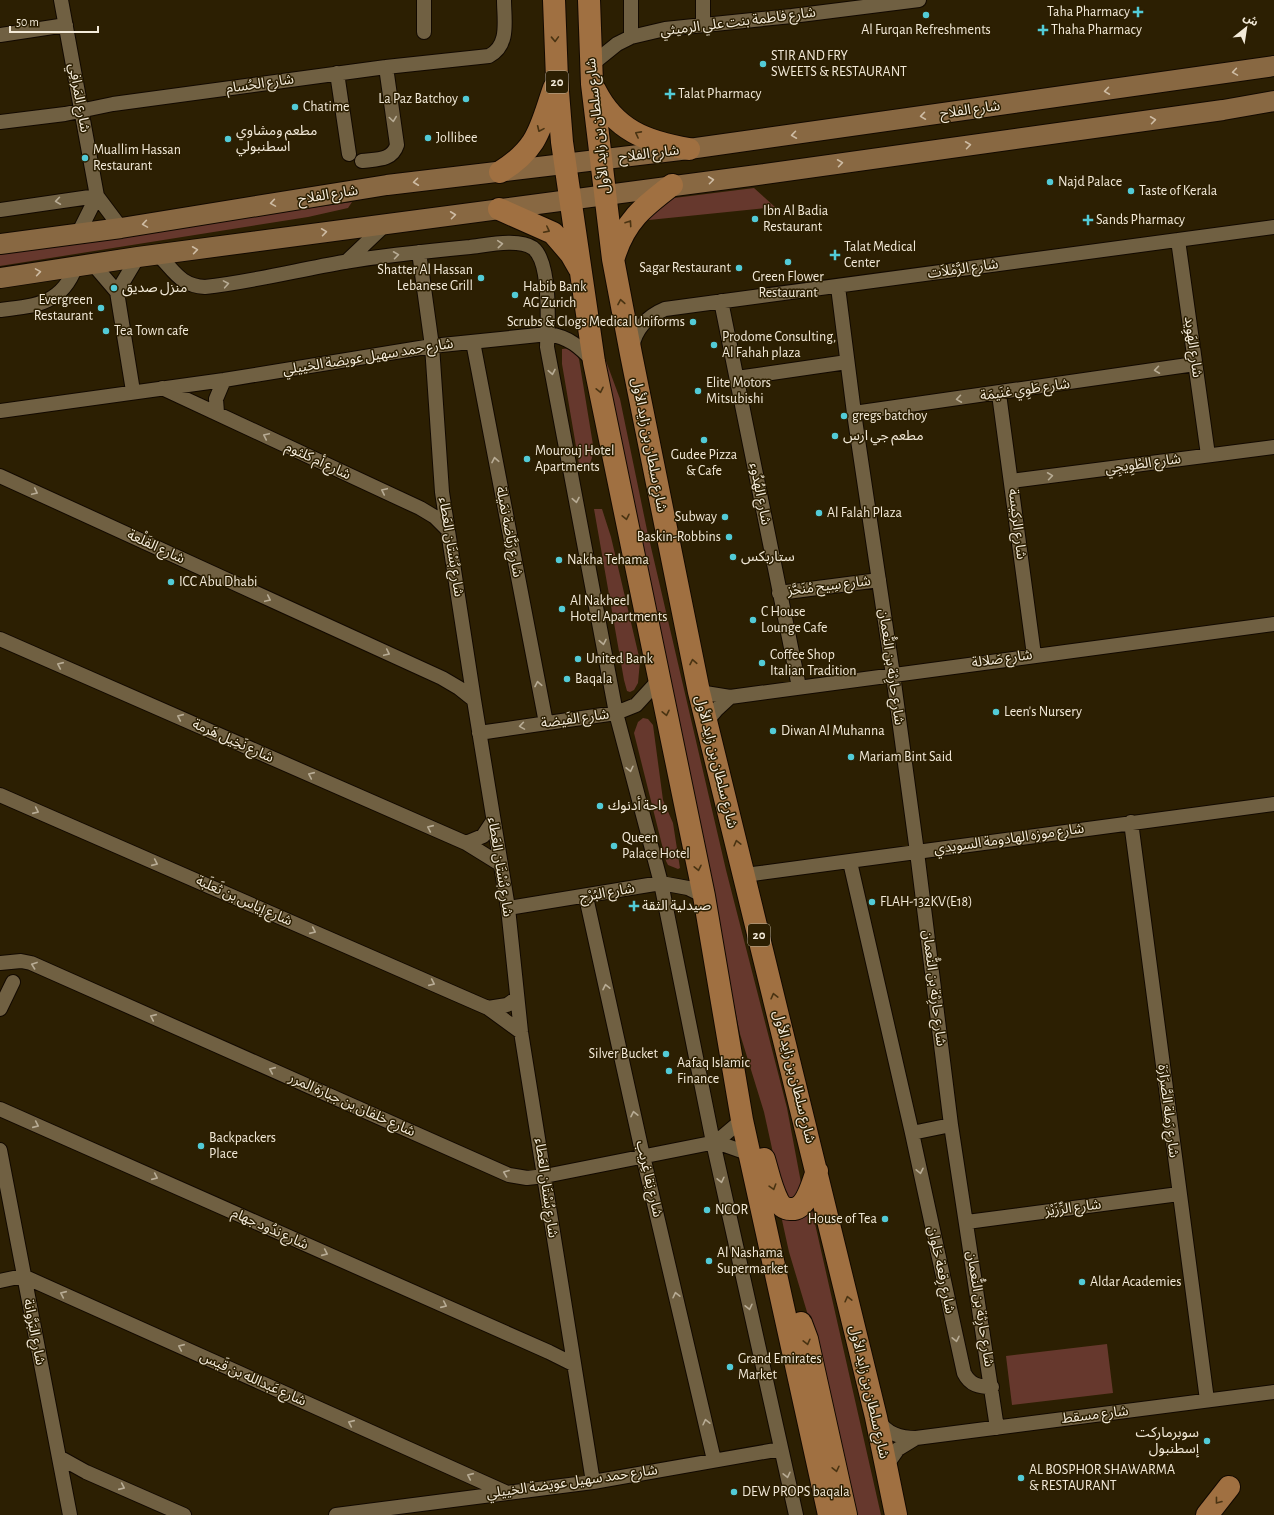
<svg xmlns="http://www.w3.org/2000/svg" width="1274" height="1515" viewBox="0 0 1274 1515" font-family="'Alegreya Sans','Noto Sans Arabic',sans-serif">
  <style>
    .green { fill: #66382d }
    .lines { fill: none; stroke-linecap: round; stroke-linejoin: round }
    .street-casing { stroke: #120900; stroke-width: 16 }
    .secondary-casing { stroke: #120900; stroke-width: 22 }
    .primary-casing { stroke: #120900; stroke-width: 24 }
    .street { stroke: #706042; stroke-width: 14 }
    .secondary { stroke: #886842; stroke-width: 20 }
    .primary { stroke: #a07041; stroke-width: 22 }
    .oneway { stroke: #493312 }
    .oneway2 { stroke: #cebca4 }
    .oneway3 { stroke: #b8ac95 }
    .poi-dot { fill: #52cbd7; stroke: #2c1f02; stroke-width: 1.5 }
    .labels { text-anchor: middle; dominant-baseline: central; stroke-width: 3; stroke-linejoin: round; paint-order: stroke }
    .shield { fill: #2c1f02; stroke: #b7ad98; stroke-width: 1 }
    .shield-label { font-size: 13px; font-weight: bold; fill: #f3ead9 }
    .poi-label { font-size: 14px; fill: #f3ead9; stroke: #2c1f02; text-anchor: start }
    .street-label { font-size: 14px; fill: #f3ead9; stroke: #2c1f02 }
  </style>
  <rect width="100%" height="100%" fill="#2c1f02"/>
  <!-- green -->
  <path class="green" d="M 754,188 L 775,207 L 649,220 L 650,210 L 658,200 Z
    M 352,202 L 348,208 L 308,217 L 0,266 L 0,253 Z
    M 572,348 L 579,359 L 594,451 L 589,467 L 580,470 L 562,364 L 562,349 Z
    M 606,361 L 620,399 L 647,530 L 726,870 L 787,1108 L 802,1188 L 795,1202 L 782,1194 L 764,1112 L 740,1034 L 605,374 Z
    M 594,509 L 602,509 L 611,537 L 640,661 L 638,683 L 634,690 L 630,692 L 627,691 L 624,680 Z
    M 643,718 L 648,719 L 653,725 L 663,800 L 673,823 L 680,868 L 678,869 L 668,865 L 666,861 L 634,733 L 638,722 Z
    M 811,1206 L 881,1515 L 854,1515 L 813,1332 L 789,1252 L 780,1211 Z
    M 1107,1344 L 1113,1393 L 1012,1405 L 1006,1356 Z"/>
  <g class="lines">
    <!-- street casing -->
    <g class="street-casing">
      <path id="street" d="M 61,0 L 97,196 L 121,228
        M 703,0 L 703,25
        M 424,32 L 424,0
        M 0,35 L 66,25
        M 631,37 L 631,0
        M 591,65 L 617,44 L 631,37 L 665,29 L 792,16 L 919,0
        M 337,73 L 349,154
        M 0,122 L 65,114 L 113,104 L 386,67 L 489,56 C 510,45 504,20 504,0
        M 362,161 C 376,159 392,161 397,145 L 386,67
        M 0,210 L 97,196
        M 78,234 L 97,196
        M 1178,240 L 1208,455
        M 419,252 L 432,346 L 442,492 L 474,700 L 508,908 L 521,1032 L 593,1482
        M 158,255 C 175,271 179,285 205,287 C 251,282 298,270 344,262 C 386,255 428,251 470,247 C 487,245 519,238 533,248 C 551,262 548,325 547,347 L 616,713 L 661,883 L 713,1142 L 796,1515
        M 346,262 L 386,224
        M 93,264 L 117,292 L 133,391
        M 838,287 L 854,413 L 893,675 L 917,852 L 951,1125 L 997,1428
        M 117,292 L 138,257
        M 721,301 L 799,687
        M 0,310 C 36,306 62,304 76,266
        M 473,342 L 546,723
        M 632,348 C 635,329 648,316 665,309 L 1274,227
        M 737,378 L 847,362
        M 162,388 L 420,508 L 435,517 L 448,530
        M 999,394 L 1034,655
        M 0,411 L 224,380 L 432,346 L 548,334 C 569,337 580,347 594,362
        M 217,413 L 216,399 L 224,380
        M 854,413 L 1195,364
        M 0,476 L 442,678 L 459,688 L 474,700
        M 1011,481 L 1274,447
        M 779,593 L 879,580
        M 0,639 L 466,843 L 500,864
        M 699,692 L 730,697 L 1274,624
        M 706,722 L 717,709 L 730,697
        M 479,733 L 616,713 L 636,705 L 659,680
        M 0,795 L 488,1008 L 521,1032
        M 1131,822 L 1207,1400
        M 466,843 L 483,836 L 493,821
        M 850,862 L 912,1133 L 964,1373 C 970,1385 979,1387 992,1387
        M 745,875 L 1274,804
        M 586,897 L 643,1156 L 714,1460
        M 508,908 L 661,883 L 688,888 L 704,896
        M 0,963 L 21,961 L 31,963 L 509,1175 L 527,1178 L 545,1176 L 716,1142 L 742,1120
        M 488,1008 L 507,1005 L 517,998
        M 0,1009 L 13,982
        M 0,1109 L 549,1352 L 573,1364
        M 912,1133 L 951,1125
        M 716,1142 L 750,1154
        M 0,1150 L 70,1515
        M 967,1222 L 1179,1194
        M 0,1281 L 23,1276 L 505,1492
        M 878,1420 C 887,1434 900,1438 916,1438 L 1274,1392
        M 59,1457 L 86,1472 L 184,1515
        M 886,1466 L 898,1449 L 916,1438
        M 336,1515 L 593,1482 L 781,1449"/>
    </g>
    <!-- secondary casing -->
    <g class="secondary-casing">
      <path id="secondary" d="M 0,244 L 121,228 L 387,185 L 689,149 L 1274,66
        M 0,278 L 138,257 L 750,176 L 1223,110 L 1274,101"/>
    </g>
    <!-- primary casing -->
    <g class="primary-casing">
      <path id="primary" d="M 554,0 L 557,79 L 562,142 L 594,362 L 704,896 L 742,1120 L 829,1515
        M 589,0 L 592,84 L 613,259 L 631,354 L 699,692 L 876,1417 L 896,1515
        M 595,90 C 615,130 646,142 689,149
        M 500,172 C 539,148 540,128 554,88
        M 499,209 L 553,233 L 571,254 L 579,268
        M 614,257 C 625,221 643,207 672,185
        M 764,1159 C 768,1172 771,1188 778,1201 C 780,1205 784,1209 790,1209 C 807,1211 812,1183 817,1171
        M 801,1323 L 807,1339 L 846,1515
        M 1207,1515 L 1229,1487"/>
    </g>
    <!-- street -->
    <use href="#street" class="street"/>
    <!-- secondary -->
    <use href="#secondary" class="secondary"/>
    <!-- primary -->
    <use href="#primary" class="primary"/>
  </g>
  <!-- one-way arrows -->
  <defs><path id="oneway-chevron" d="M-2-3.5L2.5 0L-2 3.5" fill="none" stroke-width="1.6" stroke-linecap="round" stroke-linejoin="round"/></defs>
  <g class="oneway">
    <use href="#oneway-chevron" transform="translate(555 39) rotate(88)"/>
    <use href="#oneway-chevron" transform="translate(540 129) rotate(114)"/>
    <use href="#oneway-chevron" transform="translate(638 134) rotate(-152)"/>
    <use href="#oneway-chevron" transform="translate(629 223) rotate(-56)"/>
    <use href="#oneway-chevron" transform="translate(547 230) rotate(27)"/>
    <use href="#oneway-chevron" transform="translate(621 302) rotate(-100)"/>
    <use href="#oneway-chevron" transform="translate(600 390) rotate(78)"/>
    <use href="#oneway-chevron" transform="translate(626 517) rotate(78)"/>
    <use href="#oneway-chevron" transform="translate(693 662) rotate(-101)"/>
    <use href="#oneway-chevron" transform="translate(666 713) rotate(78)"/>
    <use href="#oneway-chevron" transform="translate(737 843) rotate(-104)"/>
    <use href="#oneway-chevron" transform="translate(698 868) rotate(78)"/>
    <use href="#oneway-chevron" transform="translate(774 996) rotate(-104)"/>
    <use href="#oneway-chevron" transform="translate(773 1187) rotate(73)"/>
    <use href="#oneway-chevron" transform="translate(848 1299) rotate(-104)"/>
    <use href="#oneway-chevron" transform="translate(807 1342) rotate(76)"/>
    <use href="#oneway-chevron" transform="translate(836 1469) rotate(77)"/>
    <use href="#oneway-chevron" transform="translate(1218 1501) rotate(128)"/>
  </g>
  <g class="oneway2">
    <use href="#oneway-chevron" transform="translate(1235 72) rotate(171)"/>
    <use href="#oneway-chevron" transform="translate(1107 91) rotate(172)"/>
    <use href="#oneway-chevron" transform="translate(923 116) rotate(172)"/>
    <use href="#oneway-chevron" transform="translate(1153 120) rotate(-8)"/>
    <use href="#oneway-chevron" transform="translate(794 135) rotate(172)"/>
    <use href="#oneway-chevron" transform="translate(968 145) rotate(-8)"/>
    <use href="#oneway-chevron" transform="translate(840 163) rotate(-8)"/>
    <use href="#oneway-chevron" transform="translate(711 180) rotate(-7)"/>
    <use href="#oneway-chevron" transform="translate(416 182) rotate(173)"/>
    <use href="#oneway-chevron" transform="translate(273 203) rotate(171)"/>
    <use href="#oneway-chevron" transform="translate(453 215) rotate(-7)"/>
    <use href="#oneway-chevron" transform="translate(145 224) rotate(171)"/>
    <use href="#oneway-chevron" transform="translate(324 232) rotate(-8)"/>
    <use href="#oneway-chevron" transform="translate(195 250) rotate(-8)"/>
    <use href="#oneway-chevron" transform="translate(38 272) rotate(-9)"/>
  </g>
  <g class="oneway3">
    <use href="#oneway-chevron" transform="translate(393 119) rotate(82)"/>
    <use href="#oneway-chevron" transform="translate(58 201) rotate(172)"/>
    <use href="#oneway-chevron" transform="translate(500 244) rotate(-5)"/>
    <use href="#oneway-chevron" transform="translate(396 255) rotate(-8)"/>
    <use href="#oneway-chevron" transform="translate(226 284) rotate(-10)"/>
    <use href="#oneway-chevron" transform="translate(1157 370) rotate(172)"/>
    <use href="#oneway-chevron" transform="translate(552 372) rotate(79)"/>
    <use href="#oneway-chevron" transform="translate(959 399) rotate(172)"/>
    <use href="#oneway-chevron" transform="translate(266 436) rotate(-155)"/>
    <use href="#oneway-chevron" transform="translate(495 460) rotate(-101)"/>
    <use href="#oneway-chevron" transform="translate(1050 476) rotate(-8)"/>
    <use href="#oneway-chevron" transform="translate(384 491) rotate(-155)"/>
    <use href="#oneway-chevron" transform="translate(35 492) rotate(25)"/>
    <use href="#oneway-chevron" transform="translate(576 500) rotate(79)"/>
    <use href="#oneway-chevron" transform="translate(268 599) rotate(25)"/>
    <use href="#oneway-chevron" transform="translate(603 642) rotate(79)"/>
    <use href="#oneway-chevron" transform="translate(387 653) rotate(25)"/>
    <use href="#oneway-chevron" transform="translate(60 665) rotate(-156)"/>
    <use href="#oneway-chevron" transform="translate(538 684) rotate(-101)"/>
    <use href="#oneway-chevron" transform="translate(180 717) rotate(-156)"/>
    <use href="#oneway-chevron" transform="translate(522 726) rotate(171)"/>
    <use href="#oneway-chevron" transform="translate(630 769) rotate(77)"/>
    <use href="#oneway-chevron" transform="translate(311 775) rotate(-156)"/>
    <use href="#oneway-chevron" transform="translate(36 811) rotate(24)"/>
    <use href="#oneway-chevron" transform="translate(430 828) rotate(-156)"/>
    <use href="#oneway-chevron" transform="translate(155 863) rotate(24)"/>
    <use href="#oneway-chevron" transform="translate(313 931) rotate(24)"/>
    <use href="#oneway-chevron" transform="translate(34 965) rotate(-160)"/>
    <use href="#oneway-chevron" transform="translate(432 983) rotate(24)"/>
    <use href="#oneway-chevron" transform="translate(606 987) rotate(-102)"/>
    <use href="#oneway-chevron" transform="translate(153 1017) rotate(-156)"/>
    <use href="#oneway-chevron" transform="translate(272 1070) rotate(-156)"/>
    <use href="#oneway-chevron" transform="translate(634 1114) rotate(-102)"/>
    <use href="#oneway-chevron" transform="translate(36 1125) rotate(24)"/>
    <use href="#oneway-chevron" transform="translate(920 1171) rotate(78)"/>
    <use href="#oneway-chevron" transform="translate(506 1173) rotate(-159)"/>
    <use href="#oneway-chevron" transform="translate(155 1177) rotate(24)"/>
    <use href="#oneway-chevron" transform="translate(721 1180) rotate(77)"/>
    <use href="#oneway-chevron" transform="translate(325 1253) rotate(24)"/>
    <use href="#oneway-chevron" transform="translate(63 1294) rotate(-156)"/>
    <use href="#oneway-chevron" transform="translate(676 1295) rotate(-103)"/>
    <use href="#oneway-chevron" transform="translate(444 1305) rotate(24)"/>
    <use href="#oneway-chevron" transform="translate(749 1307) rotate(77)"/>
    <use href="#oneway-chevron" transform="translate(956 1339) rotate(78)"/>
    <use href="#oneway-chevron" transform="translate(181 1347) rotate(-156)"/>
    <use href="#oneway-chevron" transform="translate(706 1422) rotate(-103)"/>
    <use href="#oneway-chevron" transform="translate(351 1423) rotate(-156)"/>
    <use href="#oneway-chevron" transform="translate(787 1475) rotate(77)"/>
    <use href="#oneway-chevron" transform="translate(470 1476) rotate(-156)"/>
    <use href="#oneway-chevron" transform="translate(122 1487) rotate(24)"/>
  </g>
  <!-- markers -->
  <g class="poi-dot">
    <path d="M1136 6h4v4h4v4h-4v4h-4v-4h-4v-4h4z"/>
    <circle cx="926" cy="15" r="4"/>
    <path d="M1041 24h4v4h4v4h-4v4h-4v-4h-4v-4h4z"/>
    <circle cx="763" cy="64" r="4"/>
    <path d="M668 88h4v4h4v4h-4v4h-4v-4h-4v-4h4z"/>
    <circle cx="466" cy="99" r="4"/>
    <circle cx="295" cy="107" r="4"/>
    <circle cx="428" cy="138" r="4"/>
    <circle cx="228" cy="139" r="4"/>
    <circle cx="85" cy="158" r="4"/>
    <circle cx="1050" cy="182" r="4"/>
    <circle cx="1131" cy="191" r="4"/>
    <circle cx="755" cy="219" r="4"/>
    <path d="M1086 214h4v4h4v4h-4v4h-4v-4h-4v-4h4z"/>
    <path d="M833 249h4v4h4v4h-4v4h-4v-4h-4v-4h4z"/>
    <circle cx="788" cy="262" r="4"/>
    <circle cx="739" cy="268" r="4"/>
    <circle cx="481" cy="278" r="4"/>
    <circle cx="114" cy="288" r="4"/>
    <circle cx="515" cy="295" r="4"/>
    <circle cx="101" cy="308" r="4"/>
    <circle cx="693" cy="322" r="4"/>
    <circle cx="106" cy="331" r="4"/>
    <circle cx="714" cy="345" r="4"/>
    <circle cx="698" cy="391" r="4"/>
    <circle cx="844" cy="416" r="4"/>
    <circle cx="835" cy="436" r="4"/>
    <circle cx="704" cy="440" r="4"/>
    <circle cx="527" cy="459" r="4"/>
    <circle cx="819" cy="513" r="4"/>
    <circle cx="725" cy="517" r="4"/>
    <circle cx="729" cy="537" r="4"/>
    <circle cx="733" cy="557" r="4"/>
    <circle cx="559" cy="560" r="4"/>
    <circle cx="171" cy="582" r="4"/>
    <circle cx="562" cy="609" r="4"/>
    <circle cx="753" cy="620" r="4"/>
    <circle cx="578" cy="659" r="4"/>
    <circle cx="762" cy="663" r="4"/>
    <circle cx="567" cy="679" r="4"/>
    <circle cx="996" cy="712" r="4"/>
    <circle cx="773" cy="731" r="4"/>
    <circle cx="851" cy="757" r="4"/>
    <circle cx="600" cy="806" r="4"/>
    <circle cx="614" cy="846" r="4"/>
    <circle cx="872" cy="902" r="4"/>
    <path d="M632 900h4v4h4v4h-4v4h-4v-4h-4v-4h4z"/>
    <circle cx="666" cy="1054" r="4"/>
    <circle cx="669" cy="1071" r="4"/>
    <circle cx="201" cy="1146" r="4"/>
    <circle cx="707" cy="1210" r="4"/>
    <circle cx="885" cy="1219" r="4"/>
    <circle cx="709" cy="1261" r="4"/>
    <circle cx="1082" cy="1282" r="4"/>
    <circle cx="730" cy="1367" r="4"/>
    <circle cx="1207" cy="1441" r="4"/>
    <circle cx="1021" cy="1478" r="4"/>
    <circle cx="734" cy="1492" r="4"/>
  </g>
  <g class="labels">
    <!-- shield labels -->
    <g class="shield">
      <rect x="546" y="71" width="22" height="22" rx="3"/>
      <rect x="748" y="924" width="22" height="22" rx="3"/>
    </g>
    <g class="shield-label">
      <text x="557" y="82">20</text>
      <text x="759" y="935">20</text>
    </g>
    <!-- poi labels -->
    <g class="poi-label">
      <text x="1130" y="12" text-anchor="end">Taha Pharmacy</text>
      <text x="926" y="30" text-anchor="middle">Al Furqan Refreshments</text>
      <text x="1051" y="30">Thaha Pharmacy</text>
      <text x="771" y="56">STIR AND FRY<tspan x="771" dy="16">SWEETS &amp; RESTAURANT</tspan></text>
      <text x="678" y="94">Talat Pharmacy</text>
      <text x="458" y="99" text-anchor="end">La Paz Batchoy</text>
      <text x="303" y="107">Chatime</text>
      <text x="236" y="131">مطعم ومشاوي<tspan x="236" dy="16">اسطنبولي</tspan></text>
      <text x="436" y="138">Jollibee</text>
      <text x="93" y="150">Muallim Hassan<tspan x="93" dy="16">Restaurant</tspan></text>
      <text x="1058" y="182">Najd Palace</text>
      <text x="1139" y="191">Taste of Kerala</text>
      <text x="763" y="211">Ibn Al Badia<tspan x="763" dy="16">Restaurant</tspan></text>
      <text x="1096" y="220">Sands Pharmacy</text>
      <text x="844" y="247">Talat Medical<tspan x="844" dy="16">Center</tspan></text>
      <text x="731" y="268" text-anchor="end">Sagar Restaurant</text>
      <text x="473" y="270" text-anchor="end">Shatter Al Hassan<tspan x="473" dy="16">Lebanese Grill</tspan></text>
      <text x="788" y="277" text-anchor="middle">Green Flower<tspan x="788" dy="16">Restaurant</tspan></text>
      <text x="523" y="287">Habib Bank<tspan x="523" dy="16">AG Zurich</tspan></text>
      <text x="122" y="288">منزل صديق</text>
      <text x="93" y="300" text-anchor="end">Evergreen<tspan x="93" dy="16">Restaurant</tspan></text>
      <text x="685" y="322" text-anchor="end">Scrubs &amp; Clogs Medical Uniforms</text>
      <text x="114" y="331">Tea Town cafe</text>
      <text x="722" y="337">Prodome Consulting,<tspan x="722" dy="16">Al Fahah plaza</tspan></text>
      <text x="706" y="383">Elite Motors<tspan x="706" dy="16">Mitsubishi</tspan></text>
      <text x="852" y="416">gregs batchoy</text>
      <text x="843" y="436">مطعم جي ارس</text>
      <text x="535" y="451">Mourouj Hotel<tspan x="535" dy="16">Apartments</tspan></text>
      <text x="704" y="455" text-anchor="middle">Gudee Pizza<tspan x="704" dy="16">&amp; Cafe</tspan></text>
      <text x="827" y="513">Al Falah Plaza</text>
      <text x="717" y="517" text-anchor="end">Subway</text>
      <text x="721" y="537" text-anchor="end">Baskin-Robbins</text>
      <text x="741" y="557">ستاربكس</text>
      <text x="567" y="560">Nakha Tehama</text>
      <text x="179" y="582">ICC Abu Dhabi</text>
      <text x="570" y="601">Al Nakheel<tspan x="570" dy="16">Hotel Apartments</tspan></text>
      <text x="761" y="612">C House<tspan x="761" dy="16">Lounge Cafe</tspan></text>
      <text x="770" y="655">Coffee Shop<tspan x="770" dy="16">Italian Tradition</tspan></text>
      <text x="586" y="659">United Bank</text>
      <text x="575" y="679">Baqala</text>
      <text x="1004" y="712">Leen's Nursery</text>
      <text x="781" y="731">Diwan Al Muhanna</text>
      <text x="859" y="757">Mariam Bint Said</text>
      <text x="608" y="806">واحة أدنوك</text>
      <text x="622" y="838">Queen<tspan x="622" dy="16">Palace Hotel</tspan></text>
      <text x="880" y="902">FLAH-132KV(E18)</text>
      <text x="642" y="906">صيدلية الثقة</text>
      <text x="658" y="1054" text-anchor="end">Silver Bucket</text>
      <text x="677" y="1063">Aafaq Islamic<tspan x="677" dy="16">Finance</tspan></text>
      <text x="209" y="1138">Backpackers<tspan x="209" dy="16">Place</tspan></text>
      <text x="715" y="1210">NCOR</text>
      <text x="877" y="1219" text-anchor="end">House of Tea</text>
      <text x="717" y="1253">Al Nashama<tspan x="717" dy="16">Supermarket</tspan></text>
      <text x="1090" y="1282">Aldar Academies</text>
      <text x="738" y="1359">Grand Emirates<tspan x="738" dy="16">Market</tspan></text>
      <text x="1199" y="1433" text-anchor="end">سوبرماركت<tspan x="1199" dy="16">إسطنبول</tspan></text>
      <text x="1029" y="1470">AL BOSPHOR SHAWARMA<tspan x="1029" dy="16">&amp; RESTAURANT</tspan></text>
      <text x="742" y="1492">DEW PROPS baqala</text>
    </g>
    <!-- street labels -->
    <g class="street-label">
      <text transform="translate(738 22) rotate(-7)">شارع فاطمة بنت علي الرميثي</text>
      <text transform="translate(260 84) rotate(-8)">شارع الحُسام</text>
      <text transform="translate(79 98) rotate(80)">شارع المَرافِي</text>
      <text transform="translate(970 110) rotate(-8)">شارع الفلاح</text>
      <text transform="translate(598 126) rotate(-96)">شارع سلطان بن زايد الأول</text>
      <text transform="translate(649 154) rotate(-7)">شارع الفلاح</text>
      <text transform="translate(328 195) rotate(-9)">شارع الفلاح</text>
      <text transform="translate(963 269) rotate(-8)">شارع الرَّمْلاَت</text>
      <text transform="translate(1193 347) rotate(82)">شارع الهَوِيد</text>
      <text transform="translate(368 357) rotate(-9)">شارع حمد سهيل عويضة الخييلي</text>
      <text transform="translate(1025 390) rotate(-8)">شارع طَوِي غنَيمَة</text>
      <text transform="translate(649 445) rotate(79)">شارع سلطان بن زايد الأول</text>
      <text transform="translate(318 461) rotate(25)">شارع أم كلثوم</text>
      <text transform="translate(1143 464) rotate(-8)">شارع الطْوِيجِي</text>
      <text transform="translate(760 494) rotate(79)">شارع الهُدُوء</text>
      <text transform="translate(1017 524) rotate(83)">شارع الركيسة</text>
      <text transform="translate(509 532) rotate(79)">شارع رَبَّاضة نمَيلة</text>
      <text transform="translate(156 547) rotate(25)">شارع القَلْعة</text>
      <text transform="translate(451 547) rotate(81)">شارع بُسْتَان العَطاء</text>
      <text transform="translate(829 586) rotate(-7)">شارع سِيح مْنَحَّز</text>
      <text transform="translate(1002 659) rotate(-8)">شارع صَلالة</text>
      <text transform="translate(891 667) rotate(82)">شارع حارِثة بن النُّعمان</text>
      <text transform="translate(575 719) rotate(-8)">شارع الفَيضة</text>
      <text transform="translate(233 741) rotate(24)">شارع نَخِيل هَرمة</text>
      <text transform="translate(716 762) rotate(76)">شارع سلطان بن زايد الأول</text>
      <text transform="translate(1009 839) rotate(-8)">شارع موزه الهادومة السويدي</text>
      <text transform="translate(500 867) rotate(81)">شارع بُسْتَان العَطاء</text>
      <text transform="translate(607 893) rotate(-10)">شارع البُرْج</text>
      <text transform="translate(244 901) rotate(24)">شارع إياس بن ثَعلَبة</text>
      <text transform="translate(934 988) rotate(83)">شارع حارِثة بن النُّعمان</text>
      <text transform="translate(794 1077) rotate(76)">شارع سلطان بن زايد الأول</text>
      <text transform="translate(352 1105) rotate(24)">شارع خلفان بن جبارة المرر</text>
      <text transform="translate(1168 1111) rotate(83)">شارع رَملة الصَّرَارَة</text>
      <text transform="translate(649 1179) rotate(77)">شارع نِقا غِريب</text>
      <text transform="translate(546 1188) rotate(82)">شارع بُسْتَان العَطاء</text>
      <text transform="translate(1073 1208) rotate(-7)">شارع الرِّزَيْز</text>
      <text transform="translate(270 1229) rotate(24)">شارع ندُود جهام</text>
      <text transform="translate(941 1270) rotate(78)">شارع رِقعة حَلوان</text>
      <text transform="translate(980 1309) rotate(81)">شارع حارِثة بن النُّعمان</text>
      <text transform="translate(34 1332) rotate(79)">شارع البَرَّوانة</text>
      <text transform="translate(253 1379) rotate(24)">شارع عَبدالله بن قَيس</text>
      <text transform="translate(869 1392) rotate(77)">شارع سلطان بن زايد الأول</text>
      <text transform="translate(1095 1415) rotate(-7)">شارع مسقط</text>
      <text transform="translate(572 1482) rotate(-8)">شارع حمد سهيل عويضة الخييلي</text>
    </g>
  </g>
  <!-- north arrow -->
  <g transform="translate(1246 28) rotate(30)" stroke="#2c1f02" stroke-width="3" paint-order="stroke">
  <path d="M0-3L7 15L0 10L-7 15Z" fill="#f3ead9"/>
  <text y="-6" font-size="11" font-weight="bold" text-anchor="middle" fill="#f3ead9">ش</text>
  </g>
  <!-- scale -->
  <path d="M10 26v6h88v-6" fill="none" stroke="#f3ead9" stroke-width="2"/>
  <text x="16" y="26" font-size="12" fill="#f3ead9" stroke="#2c1f02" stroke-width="3" paint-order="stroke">50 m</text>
</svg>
